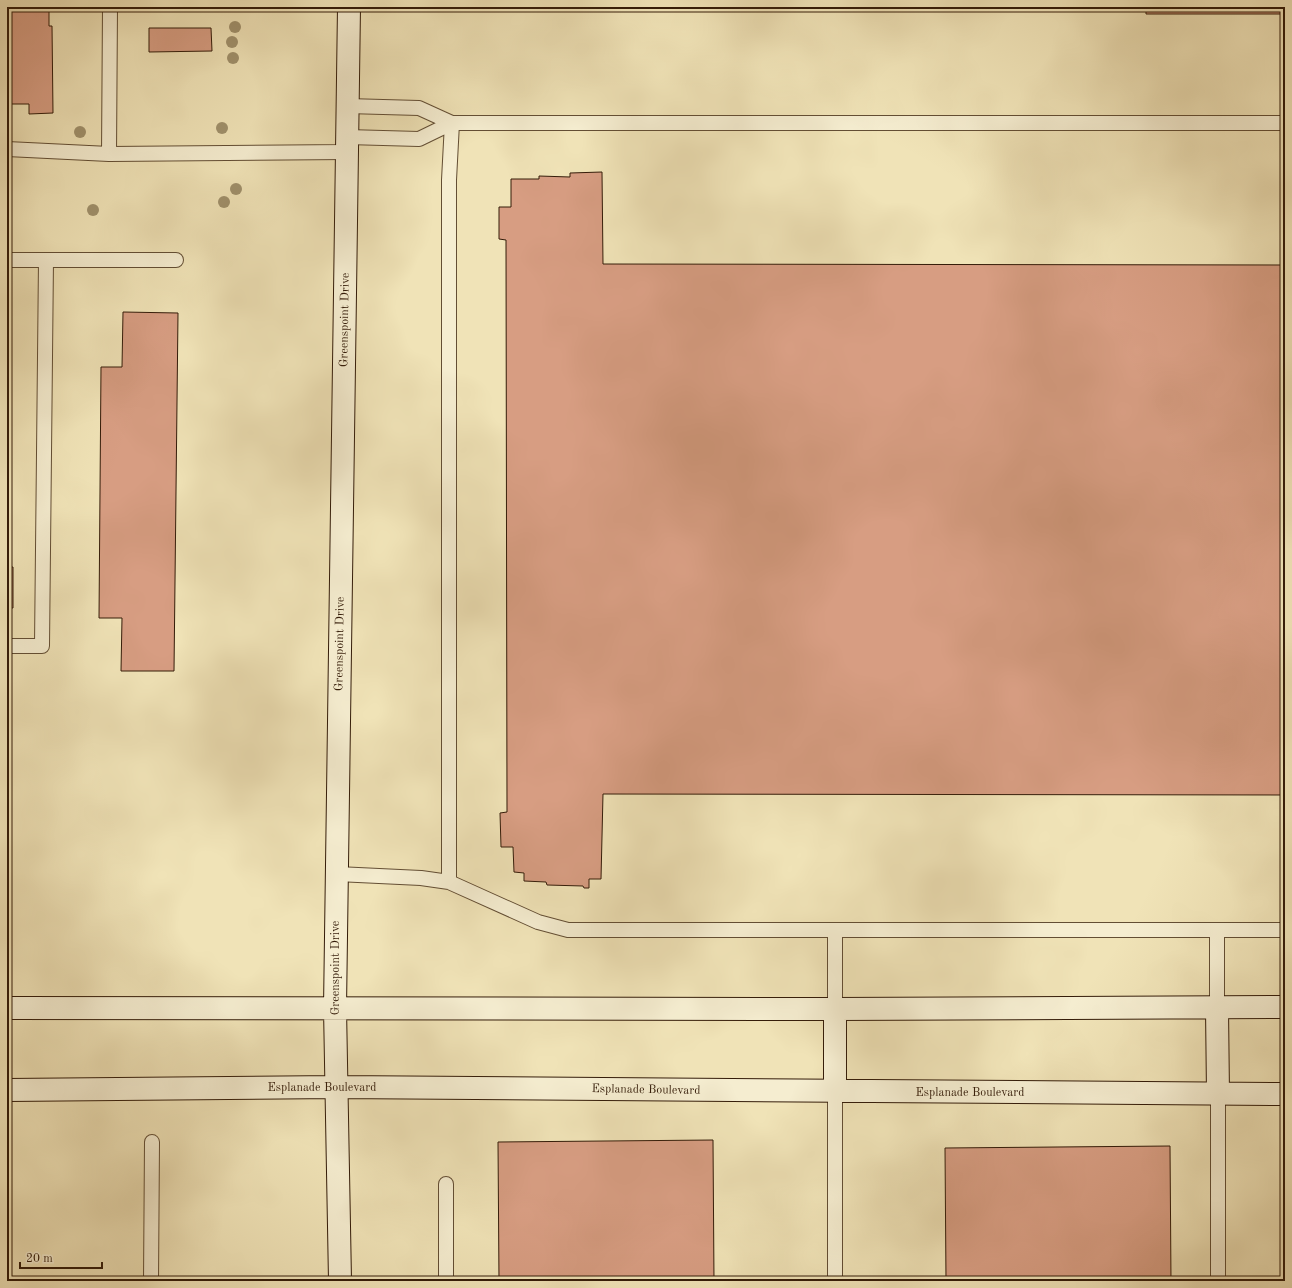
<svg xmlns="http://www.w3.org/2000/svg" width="1292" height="1288" viewBox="0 0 1292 1288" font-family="'Old Standard TT',serif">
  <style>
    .building { fill: #d79d82; stroke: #341c09 }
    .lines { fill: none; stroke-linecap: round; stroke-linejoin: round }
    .lane-casing { stroke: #634e34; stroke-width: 16 }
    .secondary-casing { stroke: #341c09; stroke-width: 24 }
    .lane { stroke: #f5edd0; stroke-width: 14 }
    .secondary { stroke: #f5edd0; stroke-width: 22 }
    .tree { fill: #a0916c }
    .labels { text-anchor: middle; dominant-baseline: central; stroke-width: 3; stroke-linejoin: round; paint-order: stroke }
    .street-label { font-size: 12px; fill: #341c09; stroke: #f5edd0 }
  </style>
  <rect width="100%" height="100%" fill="#f0e3b7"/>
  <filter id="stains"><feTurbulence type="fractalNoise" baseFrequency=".005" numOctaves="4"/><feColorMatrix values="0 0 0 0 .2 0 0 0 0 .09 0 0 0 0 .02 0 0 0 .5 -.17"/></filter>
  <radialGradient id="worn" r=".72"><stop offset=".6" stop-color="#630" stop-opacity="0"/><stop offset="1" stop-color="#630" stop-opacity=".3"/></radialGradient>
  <!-- building -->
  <path class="building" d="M 7,7 L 49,7 L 49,26 L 52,26 L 53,113 L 29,114 L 29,104 L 9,104 L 9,88 L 7,88 Z
    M 1146,7 L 1285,7 L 1285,14 L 1146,14 Z
    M 149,28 L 211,28 L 212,51 L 149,52 Z
    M 602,172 L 603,264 L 1285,265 L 1285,795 L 603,794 L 601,879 L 589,879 L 589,888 L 584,888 L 583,886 L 547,885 L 546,882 L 524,881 L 524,873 L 514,872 L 513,847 L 501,847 L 500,813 L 507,812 L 506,240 L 499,239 L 499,207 L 511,207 L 511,179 L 539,179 L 539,176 L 570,177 L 570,173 Z
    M 123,312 L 178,313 L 174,671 L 121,671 L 122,618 L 99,618 L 101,367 L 122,367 Z
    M 7,567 L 13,567 L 13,608 L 7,608 Z
    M 713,1140 L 714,1281 L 499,1281 L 498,1142 Z
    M 1170,1146 L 1171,1281 L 946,1281 L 945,1148 Z"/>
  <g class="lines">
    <!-- lane casing -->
    <g class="lane-casing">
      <path id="lane" d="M 347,137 L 419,139 L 452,123 L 419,108 L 347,106
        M 7,149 L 109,154 L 347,152
        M 109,154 L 110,7
        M 7,260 L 176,260
        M 7,646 L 42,646 L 46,260
        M 337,874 L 421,878 L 449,882 L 538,922 L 568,930 L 1285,930
        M 449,882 L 449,180 L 452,123 L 1285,123
        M 1217,930 L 1217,1008
        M 835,931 L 835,1009
        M 151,1281 L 152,1142
        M 446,1281 L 446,1184
        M 835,1281 L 835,1092
        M 1218,1281 L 1218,1094"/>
    </g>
    <!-- secondary casing -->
    <g class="secondary-casing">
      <path id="secondary" d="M 7,1008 L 835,1009 L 1285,1007
        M 1217,1008 L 1218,1094
        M 7,1090 L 337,1087 L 1285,1094
        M 835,1092 L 835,1009
        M 340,1281 L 335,1008 L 349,7"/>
    </g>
    <!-- lane -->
    <use href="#lane" class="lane"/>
    <!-- secondary -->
    <use href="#secondary" class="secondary"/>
  </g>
  <!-- trees -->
  <g class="tree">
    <circle cx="235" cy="27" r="6"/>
    <circle cx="232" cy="42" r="6"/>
    <circle cx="233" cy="58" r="6"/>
    <circle cx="222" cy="128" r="6"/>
    <circle cx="80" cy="132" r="6"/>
    <circle cx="236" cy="189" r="6"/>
    <circle cx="224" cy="202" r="6"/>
    <circle cx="93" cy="210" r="6"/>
  </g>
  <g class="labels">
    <!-- street labels -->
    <g class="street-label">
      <text transform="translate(345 320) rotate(-89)">Greenspoint Drive</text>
      <text transform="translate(340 644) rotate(-89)">Greenspoint Drive</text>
      <text transform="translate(336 968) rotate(-90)">Greenspoint Drive</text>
      <text x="322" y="1088">Esplanade Boulevard</text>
      <text transform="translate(646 1090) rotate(1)">Esplanade Boulevard</text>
      <text x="970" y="1093">Esplanade Boulevard</text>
    </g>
  </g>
  <!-- margin -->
  <rect width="1292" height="1288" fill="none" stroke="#f0e3b7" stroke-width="24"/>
  <rect x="8" y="8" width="1276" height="1272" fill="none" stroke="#341c09" stroke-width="2"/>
  <rect x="12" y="12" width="1268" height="1264" fill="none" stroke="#341c09"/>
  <!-- scale -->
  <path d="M20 1262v6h82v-6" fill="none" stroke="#341c09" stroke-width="2"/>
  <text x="26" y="1262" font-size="12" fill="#341c09" stroke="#f5edd0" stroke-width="3" paint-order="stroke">20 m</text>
  <rect width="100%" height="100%" filter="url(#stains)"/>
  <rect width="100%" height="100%" fill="url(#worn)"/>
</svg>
